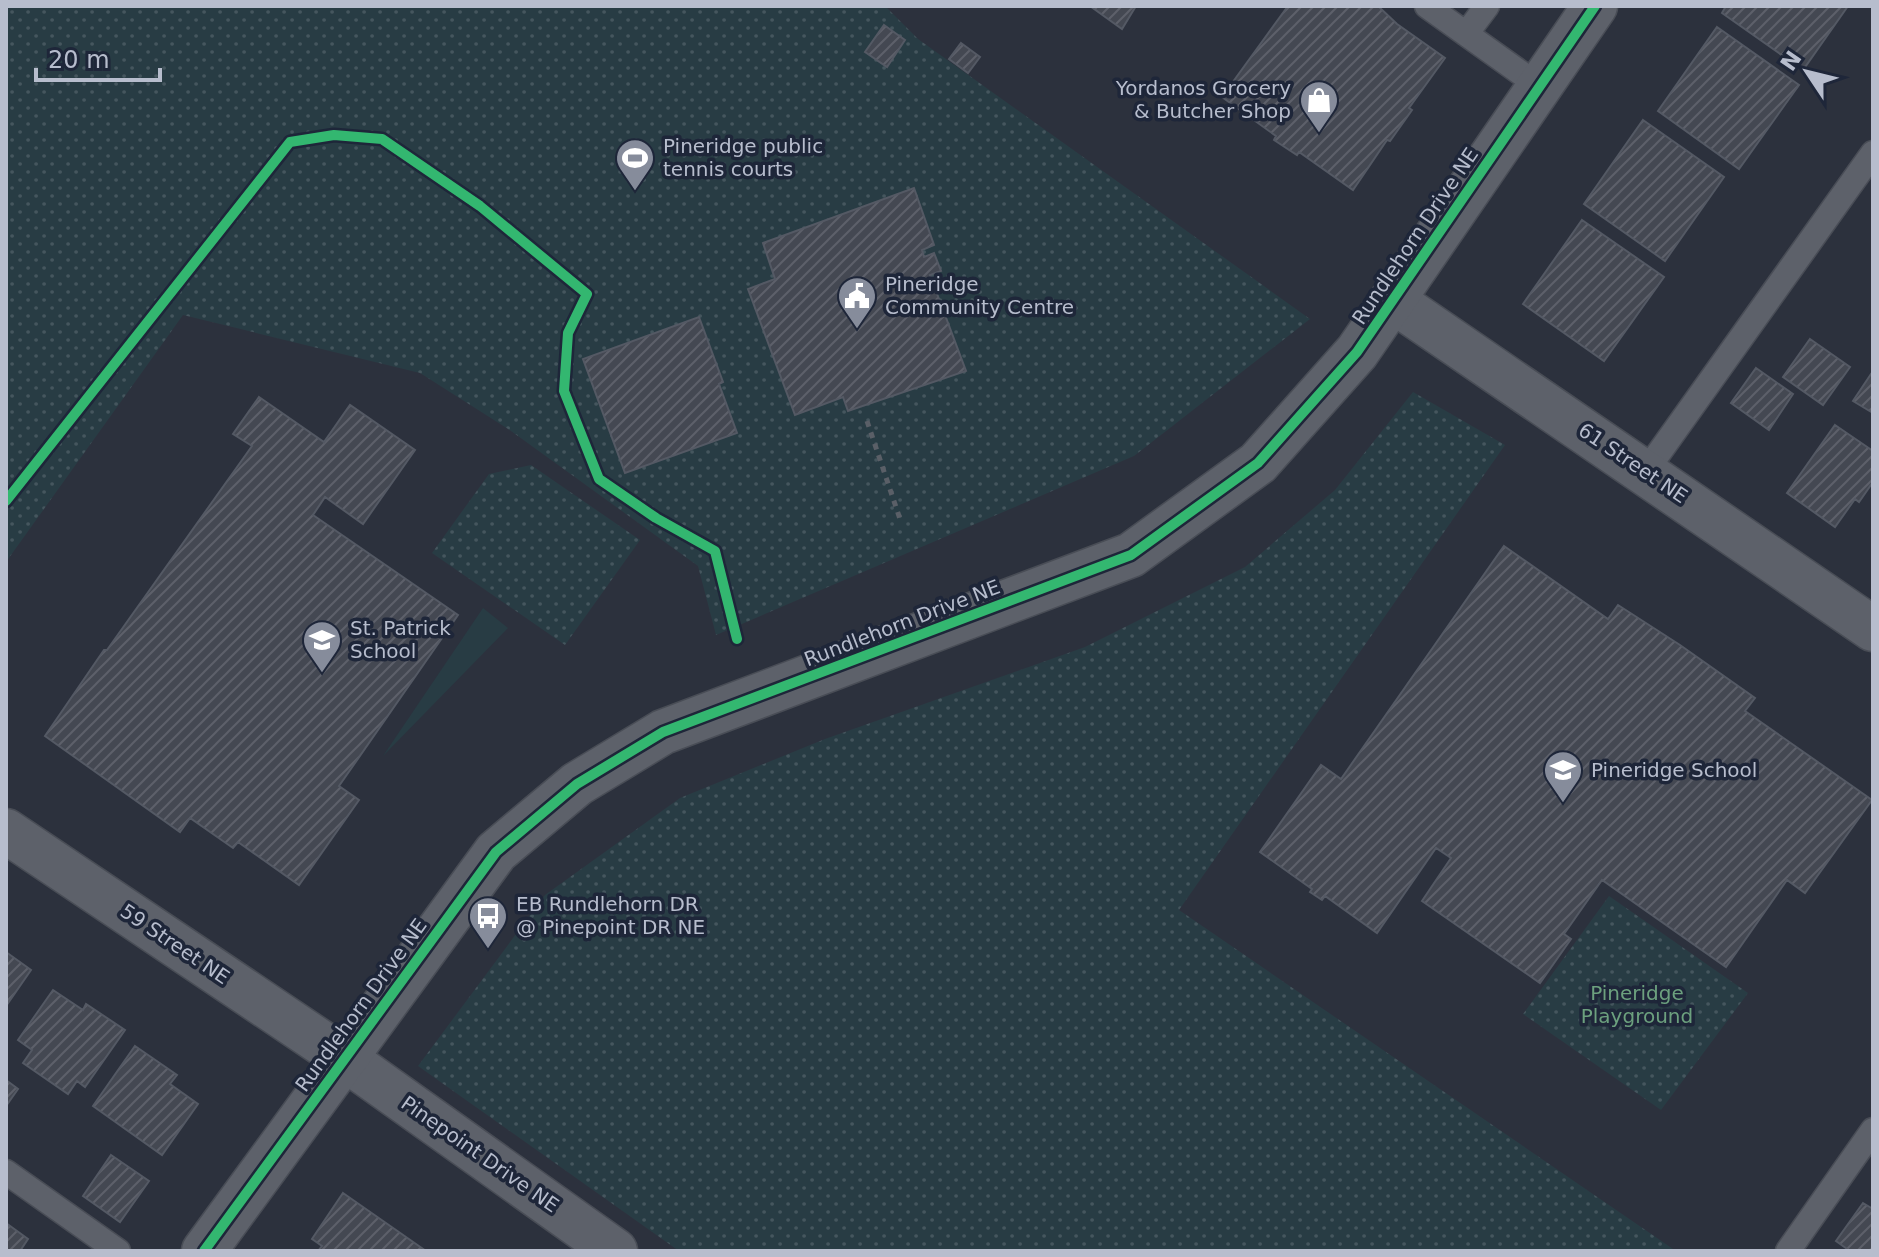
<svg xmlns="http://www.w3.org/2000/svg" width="1879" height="1257" viewBox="0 0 1879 1257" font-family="'DejaVu Sans',sans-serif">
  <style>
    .green { fill: #283c44 }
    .park { fill: url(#park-dots) }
    .building { fill: url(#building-hatch); stroke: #545964; stroke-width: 2 }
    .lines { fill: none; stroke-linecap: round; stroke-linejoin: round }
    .service-casing { stroke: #494d56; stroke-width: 27 }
    .minor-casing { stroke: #494d56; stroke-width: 47 }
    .tertiary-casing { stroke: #494d56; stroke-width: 47 }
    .path { stroke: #5a5f67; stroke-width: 5; stroke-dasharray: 6 6; stroke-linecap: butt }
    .service { stroke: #5d616a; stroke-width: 24 }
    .minor { stroke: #5d616a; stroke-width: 44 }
    .tertiary { stroke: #5d616a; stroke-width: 44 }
    .cycleway-casing { stroke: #1e2639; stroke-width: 15 }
    .cycleway { stroke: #33b770; stroke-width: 10 }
    .labels { text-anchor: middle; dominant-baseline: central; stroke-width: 7; stroke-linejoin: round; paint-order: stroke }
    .poi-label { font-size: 20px; fill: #b7bdcd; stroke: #1e2639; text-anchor: start }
    .street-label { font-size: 20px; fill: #b7bdcd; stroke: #1e2639 }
    .park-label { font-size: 20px; fill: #6ca07e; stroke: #1e2639 }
  </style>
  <defs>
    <pattern id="park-dots" width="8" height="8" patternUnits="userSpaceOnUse" patternTransform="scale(2)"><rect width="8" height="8" fill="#283c44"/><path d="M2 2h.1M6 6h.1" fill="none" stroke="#45565e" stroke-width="1.8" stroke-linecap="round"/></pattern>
    <pattern id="building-hatch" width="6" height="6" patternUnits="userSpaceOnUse" patternTransform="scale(2)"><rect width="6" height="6" fill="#444852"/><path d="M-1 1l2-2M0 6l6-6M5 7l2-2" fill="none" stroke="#5d606a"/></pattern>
  </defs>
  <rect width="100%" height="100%" fill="#2c313d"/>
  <!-- green -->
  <path class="green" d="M 483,608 L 508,628 L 383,756 Z"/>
  <!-- park -->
  <path class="park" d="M 6,6 L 885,6 L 918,39 L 1310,319 L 1134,456 L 716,635 L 698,566 L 511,431 L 420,373 L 183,315 L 6,562 Z
    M 1413,392 L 1505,445 L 1179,910 L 1676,1251 L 679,1251 L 418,1066 L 545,895 L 680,798 L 825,739 L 1085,647 L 1245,567 L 1335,490 Z
    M 531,465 L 640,540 L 565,645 L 432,553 L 489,474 Z
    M 1609,896 L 1748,993 L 1661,1110 L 1523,1014 Z"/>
  <!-- building -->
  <path class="building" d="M 1090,6 L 1136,6 L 1122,29 Z
    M 1288,6 L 1378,6 L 1397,24 L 1445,58 L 1409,108 L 1412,110 L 1390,141 L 1387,140 L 1353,190 L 1299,152 L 1297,155 L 1274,140 L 1276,136 L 1222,97 Z
    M 1726,6 L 1848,6 L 1803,70 L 1722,13 Z
    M 884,25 L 905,40 L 887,67 L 865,52 Z
    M 1717,27 L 1799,85 L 1739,169 L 1658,111 Z
    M 961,43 L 980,57 L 968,73 L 949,59 Z
    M 1643,120 L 1724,177 L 1665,261 L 1584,204 Z
    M 914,188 L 934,245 L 922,250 L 924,257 L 934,253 L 941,271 L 930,275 L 966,371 L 848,411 L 843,397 L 795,415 L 748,289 L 775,279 L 763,243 Z
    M 1582,220 L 1664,277 L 1604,361 L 1523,304 Z
    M 699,317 L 723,382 L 719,384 L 737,433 L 625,473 L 583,359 Z
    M 1810,339 L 1850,367 L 1823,405 L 1783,377 Z
    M 1756,368 L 1793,394 L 1769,430 L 1731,403 Z
    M 1873,371 L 1873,413 L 1853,401 Z
    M 259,397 L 324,442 L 350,405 L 415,450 L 363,524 L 325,497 L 313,515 L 458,615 L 339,786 L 359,800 L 299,885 L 238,842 L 233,848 L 190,818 L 180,832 L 45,736 L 104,650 L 107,650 L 252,446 L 233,434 Z
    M 1835,425 L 1873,451 L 1873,482 L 1859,502 L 1855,499 L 1835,527 L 1787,493 Z
    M 1504,546 L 1608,619 L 1618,605 L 1680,645 L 1755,698 L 1745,711 L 1872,800 L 1805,893 L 1787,880 L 1726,967 L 1602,880 L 1564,934 L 1571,939 L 1540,983 L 1422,901 L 1451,858 L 1436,848 L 1377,933 L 1325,896 L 1322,900 L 1310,892 L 1312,889 L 1260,852 L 1321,765 L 1341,779 Z
    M 6,952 L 31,970 L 6,1006 Z
    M 53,990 L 83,1010 L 86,1004 L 125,1030 L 85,1087 L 77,1081 L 68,1094 L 23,1063 L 32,1050 L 18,1040 Z
    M 135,1046 L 177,1075 L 170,1084 L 198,1104 L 162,1155 L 93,1106 Z
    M 6,1080 L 18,1089 L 6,1106 Z
    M 111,1155 L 149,1181 L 120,1222 L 83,1196 Z
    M 343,1193 L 426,1251 L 318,1251 L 322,1246 L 312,1239 Z
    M 1863,1203 L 1873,1209 L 1873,1251 L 1850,1251 L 1836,1241 Z
    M 6,1223 L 28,1239 L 20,1251 L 6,1251 Z"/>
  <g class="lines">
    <!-- service casing -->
    <g class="service-casing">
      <path id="service" d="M 1427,6 L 1539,86
        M 1466,34 L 1487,6
        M 1646,471 L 1873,153
        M 6,1172 L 118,1251
        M 1788,1251 L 1873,1130"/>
    </g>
    <!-- minor casing -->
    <g class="minor-casing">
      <path id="minor" d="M 1392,300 L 1873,629
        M 6,831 L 344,1058 L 615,1251"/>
    </g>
    <!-- tertiary casing -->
    <g class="tertiary-casing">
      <path id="tertiary" d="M 204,1251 L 496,852 L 577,784 L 663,732 L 1131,555 L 1258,463 L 1357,352 L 1595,6"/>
    </g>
    <!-- path -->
    <path class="path" d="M 867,421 L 900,519"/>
    <!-- service -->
    <use href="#service" class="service"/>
    <!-- minor -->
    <use href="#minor" class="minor"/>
    <!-- tertiary -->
    <use href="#tertiary" class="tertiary"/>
    <!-- cycleway casing -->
    <g class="cycleway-casing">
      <path id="cycleway" d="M 6,501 L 290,142 L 334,135 L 382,139 L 480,206 L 587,294 L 568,333 L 564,391 L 599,479 L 656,518 L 715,551 L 737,639
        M 204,1251 L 496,852 L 577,784 L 663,732 L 1131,555 L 1258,463 L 1357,352 L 1595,6"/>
    </g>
    <!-- cycleway -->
    <use href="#cycleway" class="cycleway"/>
  </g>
  <!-- icons -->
  <defs>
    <g id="shop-pin" transform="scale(2)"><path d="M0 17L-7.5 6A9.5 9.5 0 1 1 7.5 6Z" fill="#868c9b" stroke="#1e2639"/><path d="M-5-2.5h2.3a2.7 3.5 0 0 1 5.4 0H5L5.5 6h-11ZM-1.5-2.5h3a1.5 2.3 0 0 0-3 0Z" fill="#fff"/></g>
    <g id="stadium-pin" transform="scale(2)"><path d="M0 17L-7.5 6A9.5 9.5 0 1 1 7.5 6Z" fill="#868c9b" stroke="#1e2639"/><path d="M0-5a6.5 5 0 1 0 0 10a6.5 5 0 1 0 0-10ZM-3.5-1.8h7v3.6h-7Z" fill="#fff"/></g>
    <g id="civic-pin" transform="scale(2)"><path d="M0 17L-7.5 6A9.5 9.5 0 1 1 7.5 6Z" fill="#868c9b" stroke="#1e2639"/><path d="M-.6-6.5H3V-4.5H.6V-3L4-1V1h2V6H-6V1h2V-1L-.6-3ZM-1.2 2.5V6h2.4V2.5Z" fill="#fff"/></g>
    <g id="school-pin" transform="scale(2)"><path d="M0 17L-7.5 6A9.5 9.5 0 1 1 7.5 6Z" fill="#868c9b" stroke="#1e2639"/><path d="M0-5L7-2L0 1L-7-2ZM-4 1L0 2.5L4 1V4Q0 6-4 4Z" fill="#fff"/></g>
    <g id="bus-pin" transform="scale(2)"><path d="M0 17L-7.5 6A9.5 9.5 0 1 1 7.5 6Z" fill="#868c9b" stroke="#1e2639"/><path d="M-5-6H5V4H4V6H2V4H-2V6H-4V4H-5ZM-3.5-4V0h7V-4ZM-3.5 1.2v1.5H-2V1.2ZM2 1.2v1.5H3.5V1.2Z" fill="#fff"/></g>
  </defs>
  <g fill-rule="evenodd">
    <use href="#shop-pin" x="1319" y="100"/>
    <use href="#stadium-pin" x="635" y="158"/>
    <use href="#civic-pin" x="857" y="296"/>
    <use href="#school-pin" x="322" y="640"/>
    <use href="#school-pin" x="1563" y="770"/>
    <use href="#bus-pin" x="488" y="916"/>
  </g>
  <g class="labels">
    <!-- poi labels -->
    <g class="poi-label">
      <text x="1291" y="88" text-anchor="end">Yordanos Grocery<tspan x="1291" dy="23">&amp; Butcher Shop</tspan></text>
      <text x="663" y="146">Pineridge public<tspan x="663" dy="23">tennis courts</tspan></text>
      <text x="885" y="284">Pineridge<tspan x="885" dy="23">Community Centre</tspan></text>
      <text x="350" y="628">St. Patrick<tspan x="350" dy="23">School</tspan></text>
      <text x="1591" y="770">Pineridge School</text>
      <text x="516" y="904">EB Rundlehorn DR<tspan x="516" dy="23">@ Pinepoint DR NE</tspan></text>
    </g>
    <!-- street labels -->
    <g class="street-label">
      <text transform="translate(1415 236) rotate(-56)">Rundlehorn Drive NE</text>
      <text transform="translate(1633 463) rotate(34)">61 Street NE</text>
      <text transform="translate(902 623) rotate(-21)">Rundlehorn Drive NE</text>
      <text transform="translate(175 944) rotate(34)">59 Street NE</text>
      <text transform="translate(361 1005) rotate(-54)">Rundlehorn Drive NE</text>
      <text transform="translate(480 1154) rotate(35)">Pinepoint Drive NE</text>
    </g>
    <!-- park labels -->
    <g class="park-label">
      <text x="1637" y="993">Pineridge<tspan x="1637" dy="23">Playground</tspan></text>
    </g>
  </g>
  <!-- border -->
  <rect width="1879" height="1257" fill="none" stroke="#b7bdcd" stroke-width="16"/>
  <!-- north arrow -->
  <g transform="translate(1807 72) rotate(305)" stroke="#1e2639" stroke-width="6" paint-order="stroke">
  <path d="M0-6L14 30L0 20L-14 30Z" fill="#b7bdcd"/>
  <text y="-12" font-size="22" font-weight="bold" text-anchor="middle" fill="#b7bdcd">N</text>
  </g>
  <!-- scale -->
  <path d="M36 68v12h124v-12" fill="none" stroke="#b7bdcd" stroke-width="4"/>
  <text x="48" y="68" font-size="24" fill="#b7bdcd" stroke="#1e2639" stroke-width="6" paint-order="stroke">20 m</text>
</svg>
